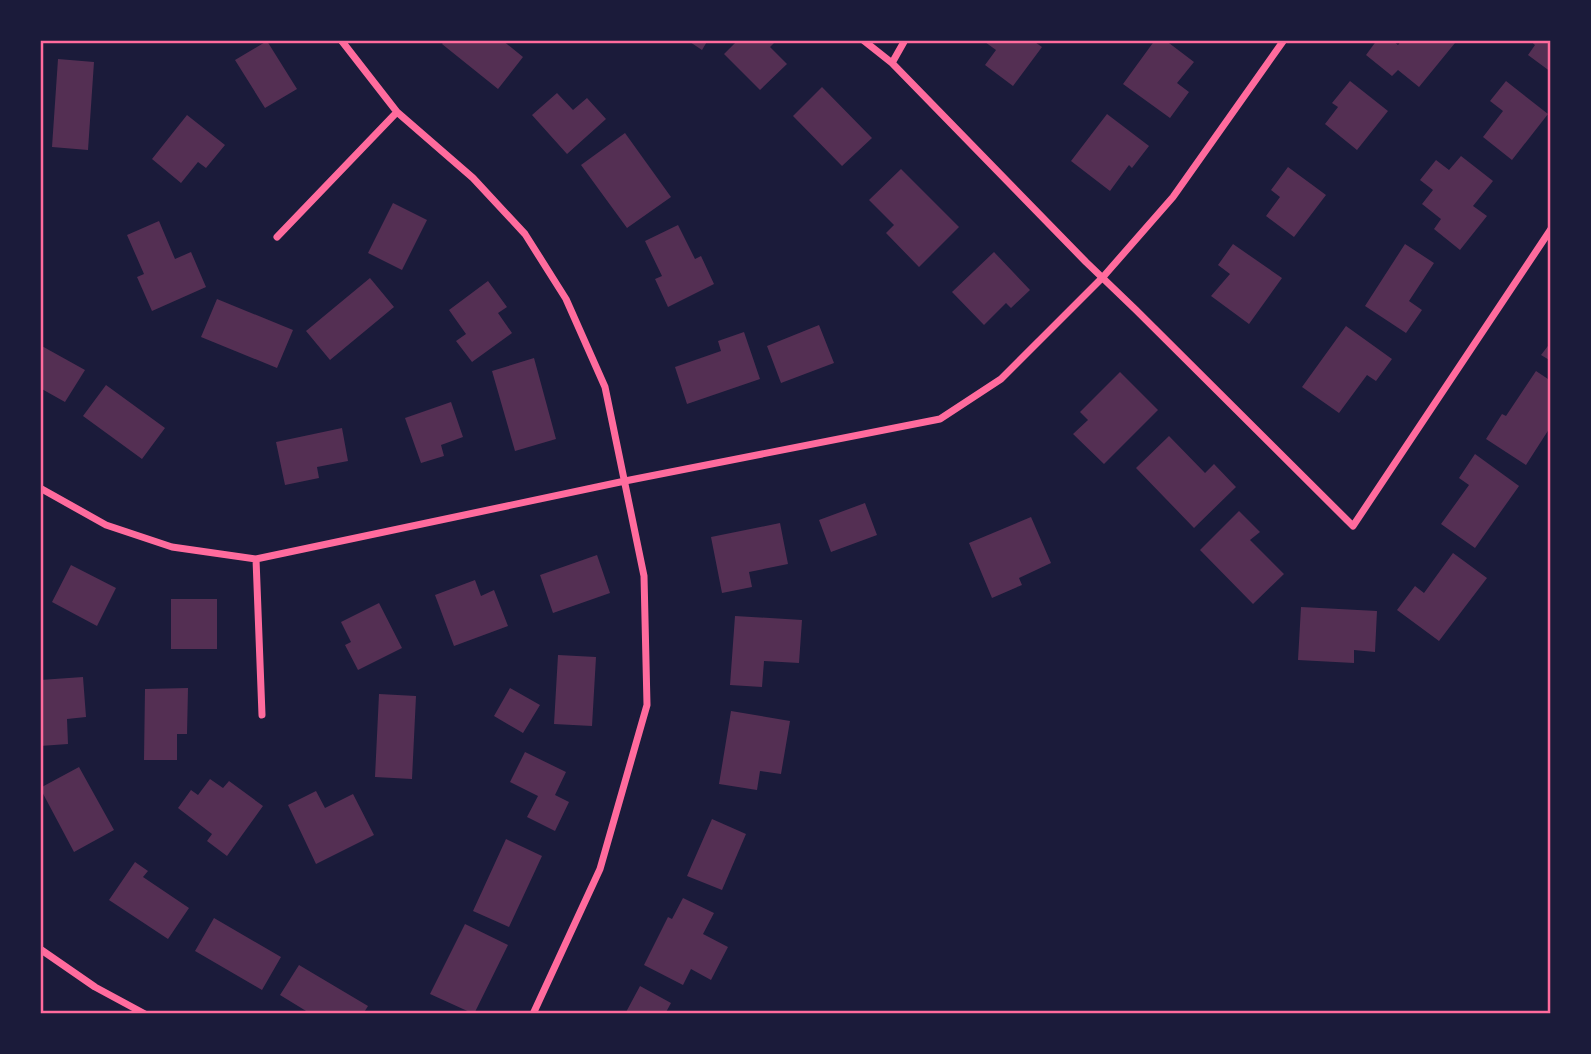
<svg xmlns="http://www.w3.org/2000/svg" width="1591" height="1054" viewBox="0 0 1591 1054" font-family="Roboto,sans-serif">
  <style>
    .building { fill: #542f53 }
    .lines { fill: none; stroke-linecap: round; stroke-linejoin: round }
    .minor { stroke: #ff6b9d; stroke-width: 7 }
    .neatline { fill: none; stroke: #ff6b9d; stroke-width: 2.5 }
  </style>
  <rect width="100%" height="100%" fill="#1b1b3a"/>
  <!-- building -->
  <path class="building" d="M 445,40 L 502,40 L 523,57 L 498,89 L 442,44 Z
    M 687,40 L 708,40 L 702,50 Z
    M 738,40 L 777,40 L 770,47 L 787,64 L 760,90 L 724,54 Z
    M 986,40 L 1032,40 L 1042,47 L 1013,86 L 985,65 L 996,50 L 985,42 Z
    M 1155,40 L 1165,40 L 1194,62 L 1177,83 L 1189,92 L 1170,118 L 1123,84 Z
    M 1377,40 L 1392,40 L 1398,45 L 1402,40 L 1452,40 L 1455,43 L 1419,87 L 1398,70 L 1392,76 L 1366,55 Z
    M 1529,40 L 1551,40 L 1551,72 L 1528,55 L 1535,45 Z
    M 267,41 L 297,89 L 265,108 L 235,60 Z
    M 58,59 L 94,62 L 88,150 L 52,147 Z
    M 1350,81 L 1388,111 L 1357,150 L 1325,124 L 1338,107 L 1332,103 Z
    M 1506,81 L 1548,114 L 1512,160 L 1483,137 L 1503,111 L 1490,101 Z
    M 822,87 L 872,138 L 842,166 L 793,116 Z
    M 557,93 L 573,110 L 587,98 L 606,119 L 567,154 L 532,115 Z
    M 1107,114 L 1149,146 L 1132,168 L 1129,165 L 1110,191 L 1071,161 Z
    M 187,115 L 225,145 L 206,168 L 198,162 L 181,183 L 152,159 Z
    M 625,133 L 671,197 L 627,228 L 581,165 Z
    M 1461,156 L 1493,181 L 1473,206 L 1487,216 L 1460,250 L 1434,229 L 1441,219 L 1422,204 L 1433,190 L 1420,180 L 1436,160 L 1449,170 Z
    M 1288,167 L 1326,195 L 1294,237 L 1266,216 L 1280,197 L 1271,190 Z
    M 901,169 L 959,227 L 919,267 L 886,233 L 894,225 L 869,200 Z
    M 393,203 L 427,220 L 402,270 L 368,253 Z
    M 159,221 L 175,259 L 191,252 L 206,287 L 152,311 L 137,277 L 144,274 L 127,235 Z
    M 678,225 L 695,259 L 701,256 L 714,284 L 668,307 L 655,279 L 662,276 L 645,241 Z
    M 1233,244 L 1282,278 L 1249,324 L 1211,296 L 1230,274 L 1218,265 Z
    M 1405,244 L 1434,263 L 1409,301 L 1422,310 L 1406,333 L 1365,306 Z
    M 994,252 L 1030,290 L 1011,308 L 1006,303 L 984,325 L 952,292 Z
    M 370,278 L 394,307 L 330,360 L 306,331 Z
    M 488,281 L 507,307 L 498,313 L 512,333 L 472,362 L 456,341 L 466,334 L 449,310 Z
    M 217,299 L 293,330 L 277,368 L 201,337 Z
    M 819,325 L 834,363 L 781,383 L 767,346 Z
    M 1346,326 L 1392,359 L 1376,381 L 1367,375 L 1339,413 L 1302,387 Z
    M 744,332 L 760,379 L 687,404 L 675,367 L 721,351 L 718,341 Z
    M 1551,342 L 1551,361 L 1541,355 Z
    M 40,345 L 85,370 L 65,402 L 40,388 Z
    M 534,358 L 556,439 L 515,451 L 492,371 Z
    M 1536,371 L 1551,381 L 1551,426 L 1526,465 L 1486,439 L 1502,414 L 1506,416 Z
    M 1120,372 L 1158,410 L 1104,464 L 1073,434 L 1088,420 L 1080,412 Z
    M 106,385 L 165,428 L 142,459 L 83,416 Z
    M 451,402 L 463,437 L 441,445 L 444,456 L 421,463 L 405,418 Z
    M 342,428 L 348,461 L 317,467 L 319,478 L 285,485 L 276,442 Z
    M 1169,436 L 1205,473 L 1214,464 L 1236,487 L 1194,528 L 1136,468 Z
    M 1475,454 L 1519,486 L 1475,548 L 1441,524 L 1469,485 L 1459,478 Z
    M 865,503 L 877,535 L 831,552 L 819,520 Z
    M 1239,511 L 1260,532 L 1250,540 L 1284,574 L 1253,604 L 1200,550 Z
    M 1031,517 L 1051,563 L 1019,578 L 1022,585 L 992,598 L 969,543 Z
    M 780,523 L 788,564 L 749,572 L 752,587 L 722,593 L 711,537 Z
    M 1453,553 L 1487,578 L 1439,641 L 1397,610 L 1415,586 L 1424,593 Z
    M 597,555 L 610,593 L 553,613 L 540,575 Z
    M 71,565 L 116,588 L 97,626 L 52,602 Z
    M 475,580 L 481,596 L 494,590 L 508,626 L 454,646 L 435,595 Z
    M 171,599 L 217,599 L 217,649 L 171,649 Z
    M 379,603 L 402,648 L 358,670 L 345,645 L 351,642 L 341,622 Z
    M 1301,607 L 1377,611 L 1375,652 L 1354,650 L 1354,663 L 1298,660 Z
    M 735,616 L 802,620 L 799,663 L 764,661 L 762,687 L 730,685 Z
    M 558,655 L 596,657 L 592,726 L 554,724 Z
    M 83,677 L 86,717 L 67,719 L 68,744 L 40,746 L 40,680 Z
    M 188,688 L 187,734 L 177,734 L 177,760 L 144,760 L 145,689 Z
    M 510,688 L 540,705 L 523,733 L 494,716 Z
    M 379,694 L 416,696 L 412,779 L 375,777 Z
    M 731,711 L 790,721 L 781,774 L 760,771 L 757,790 L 719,784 Z
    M 525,752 L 566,772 L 555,795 L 569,802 L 555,831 L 527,817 L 538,796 L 510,782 Z
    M 79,767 L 114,830 L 74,852 L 40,788 Z
    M 210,779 L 223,788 L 229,781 L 263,806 L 227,856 L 207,841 L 212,834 L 178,808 L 191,790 L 198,795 Z
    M 316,791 L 325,808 L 353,794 L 374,835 L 316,864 L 288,805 Z
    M 712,819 L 746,834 L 722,890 L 687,876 Z
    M 506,839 L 542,856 L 509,927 L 473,911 Z
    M 135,862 L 148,871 L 143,877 L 189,908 L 168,939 L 109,900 Z
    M 683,898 L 714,913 L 703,934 L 728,947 L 711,980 L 691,969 L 683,985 L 644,965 L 668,917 L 672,919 Z
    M 214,918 L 281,957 L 262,990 L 195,951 Z
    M 465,924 L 508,945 L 474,1014 L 430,994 Z
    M 299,965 L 368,1006 L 363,1014 L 311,1014 L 280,995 Z
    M 640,986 L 671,1003 L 665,1014 L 625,1014 Z"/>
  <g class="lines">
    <!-- minor -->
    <path class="minor" d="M 341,40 L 397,112 L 473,178 L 525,234 L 566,299 L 605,387 L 644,576 L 647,705 L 600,869 L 533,1014
      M 863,40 L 892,63 L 1086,262 L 1136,310 L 1353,526 L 1551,229
      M 892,63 L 905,40
      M 277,237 L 397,112
      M 40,488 L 106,525 L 172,547 L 256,559 L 625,481 L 940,419 L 1001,379 L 1103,277 L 1173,197 L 1284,40
      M 256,559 L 262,715
      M 40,949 L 95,987 L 145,1014"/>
  </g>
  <!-- border -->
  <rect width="1591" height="1054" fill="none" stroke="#1b1b3a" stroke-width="84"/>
  <rect x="42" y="42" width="1507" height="970" class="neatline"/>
</svg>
